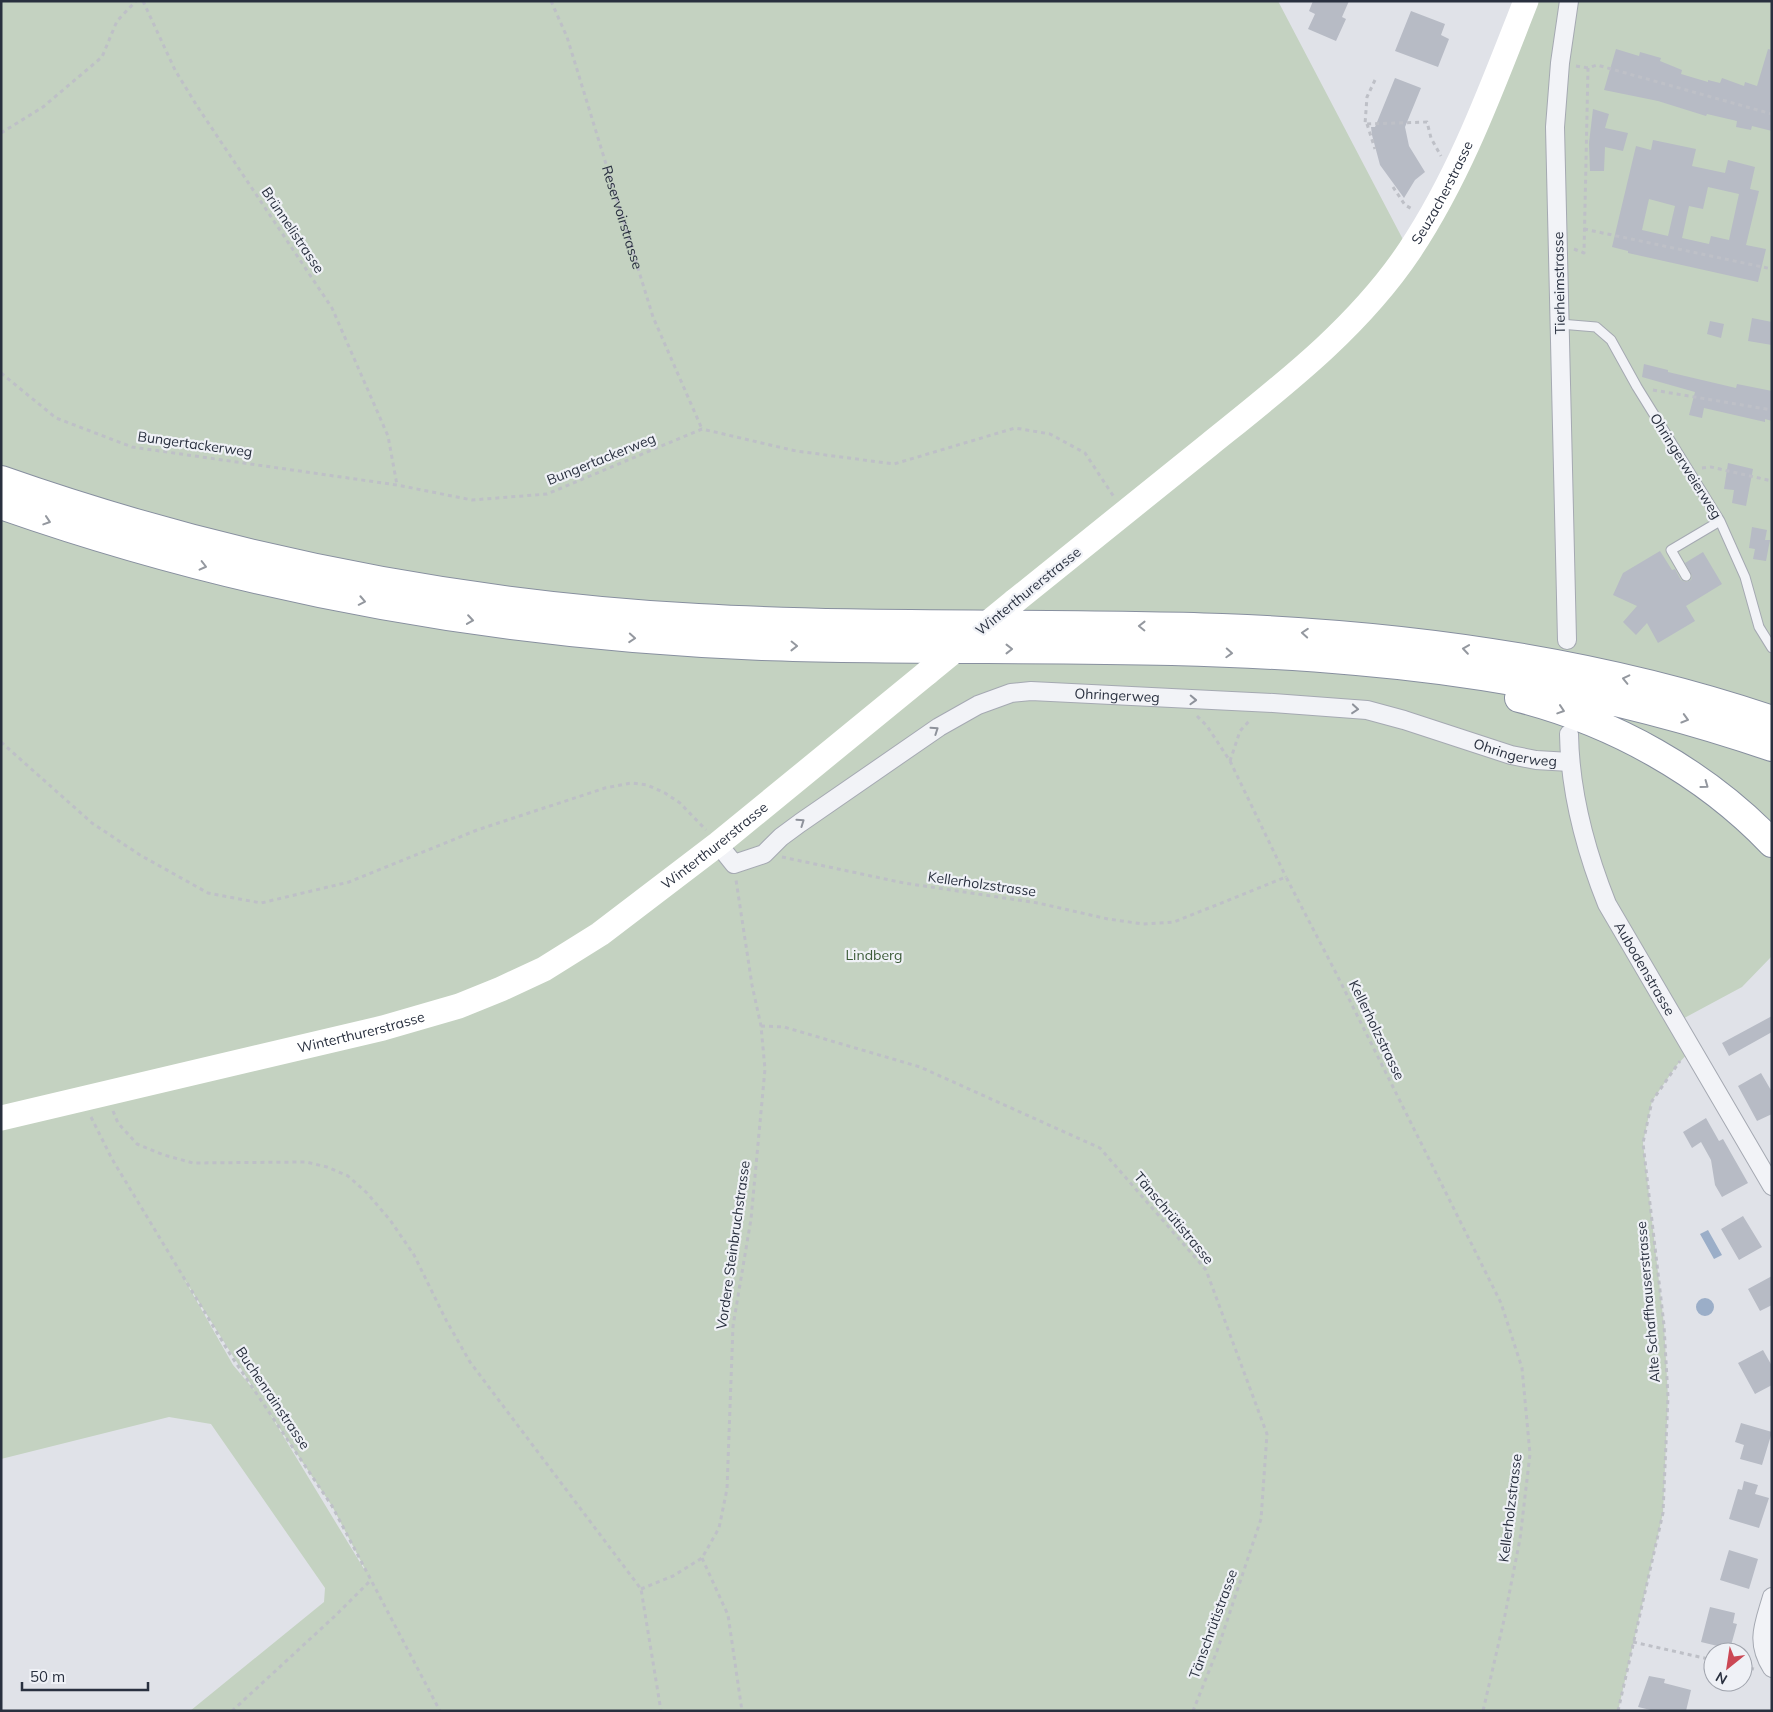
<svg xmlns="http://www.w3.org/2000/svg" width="1773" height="1712" viewBox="0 0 1773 1712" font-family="Mulish,sans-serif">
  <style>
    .green { fill: #c4d2c1; fill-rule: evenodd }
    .water { fill: #9baec8 }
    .building { fill: #b7bbc5; fill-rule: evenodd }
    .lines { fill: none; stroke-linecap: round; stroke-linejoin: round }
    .lane-casing { stroke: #a5a9b2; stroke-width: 11 }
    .street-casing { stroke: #a5a9b2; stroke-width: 20 }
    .highway-casing { stroke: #878f9f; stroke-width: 30 }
    .path { stroke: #bec0c7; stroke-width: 3; stroke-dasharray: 4 4; stroke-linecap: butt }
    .lane { stroke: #f2f3f7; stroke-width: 9 }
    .street { stroke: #f2f3f7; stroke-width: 18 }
    .secondary { stroke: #fff; stroke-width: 25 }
    .highway { stroke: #fff; stroke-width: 28 }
    .secondary-bridge { stroke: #fff; stroke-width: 25 }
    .oneway { stroke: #94989f }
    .oneway2 { stroke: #8e929b }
    .labels { text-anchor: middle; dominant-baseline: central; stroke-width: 4.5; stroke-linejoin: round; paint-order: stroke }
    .street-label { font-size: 14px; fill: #29303f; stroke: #eff1f6 }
    .park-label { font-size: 14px; fill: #3b5a36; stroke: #eff1f6 }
  </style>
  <rect width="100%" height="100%" fill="#e0e2e8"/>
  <!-- green -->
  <path class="green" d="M 1,1 L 1278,1 L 1409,251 L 1526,1 L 1772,1 L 1772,956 L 1742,987 L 1675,1023 L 1691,1050 L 1677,1065 L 1652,1101 L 1643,1143 L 1664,1325 L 1668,1397 L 1663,1513 L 1618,1711 L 190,1711 L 324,1602 L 325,1588 L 211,1424 L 169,1417 L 1,1459 ZM 183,1277 L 255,1391 L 233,1365 ZM 268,1411 L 332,1506 L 365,1569 L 364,1569 Z"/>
  <!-- water -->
  <path class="water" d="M 1708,1230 L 1722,1255 L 1714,1259 L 1700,1234 Z
    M1696 1307a9 9 0 1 1 18 0a9 9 0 1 1-18 0Z"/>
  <!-- building -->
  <path class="building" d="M 1313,1 L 1349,1 L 1342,17 L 1346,19 L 1336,41 L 1308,29 L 1315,14 L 1309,11 Z
    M 1411,11 L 1445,24 L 1441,35 L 1449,39 L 1438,67 L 1395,51 Z
    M 1616,49 L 1639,56 L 1640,52 L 1661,58 L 1660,61 L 1682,70 L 1681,74 L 1708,82 L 1708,80 L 1720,83 L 1722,78 L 1744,86 L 1745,82 L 1757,86 L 1768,49 L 1772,50 L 1772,131 L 1752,126 L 1751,130 L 1736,127 L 1737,121 L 1707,114 L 1706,116 L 1658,101 L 1604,90 Z
    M 1395,78 L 1421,88 L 1405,127 L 1409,146 L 1425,172 L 1415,180 L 1404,198 L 1380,165 L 1372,135 L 1371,127 L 1375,127 Z
    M 1593,109 L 1609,114 L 1605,128 L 1628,133 L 1623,151 L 1605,147 L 1604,171 L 1590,171 L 1589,143 Z
    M 1653,140 L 1696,149 L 1692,166 L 1725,173 L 1728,160 L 1755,167 L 1750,189 L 1759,191 L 1746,245 L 1766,249 L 1758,282 L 1628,253 L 1628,251 L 1612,247 L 1636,146 L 1651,150 ZM 1708,187 L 1739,194 L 1729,240 L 1711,236 L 1709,244 L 1682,238 L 1689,206 L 1703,209 ZM 1649,199 L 1675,206 L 1668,236 L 1642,230 Z
    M 1752,318 L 1772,322 L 1772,345 L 1748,341 Z
    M 1710,321 L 1724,324 L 1721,338 L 1707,334 Z
    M 1644,364 L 1668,370 L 1668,372 L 1736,388 L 1737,384 L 1772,391 L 1772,421 L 1765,419 L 1765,422 L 1704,408 L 1702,418 L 1689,415 L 1695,392 L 1642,377 Z
    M 1728,463 L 1753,469 L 1746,506 L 1732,503 L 1734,490 L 1724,489 Z
    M 1752,527 L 1767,530 L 1765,540 L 1770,540 L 1766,561 L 1753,559 L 1755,549 L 1749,548 Z
    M 1660,551 L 1672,570 L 1675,569 L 1681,580 L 1686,582 L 1691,580 L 1692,576 L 1685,563 L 1703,552 L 1722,584 L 1686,606 L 1695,621 L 1658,643 L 1647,623 L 1636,635 L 1623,622 L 1637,606 L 1613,595 L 1623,573 Z
    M 1772,1016 L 1772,1032 L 1729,1056 L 1722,1043 Z
    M 1761,1073 L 1772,1092 L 1772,1114 L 1757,1121 L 1738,1086 Z
    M 1706,1118 L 1719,1141 L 1723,1139 L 1748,1183 L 1722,1197 L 1715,1185 L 1711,1160 L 1701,1142 L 1692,1148 L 1683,1132 Z
    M 1743,1216 L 1762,1247 L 1739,1260 L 1721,1229 Z
    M 1772,1276 L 1772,1305 L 1760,1311 L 1748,1289 Z
    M 1763,1350 L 1772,1366 L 1772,1385 L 1755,1394 L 1738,1363 Z
    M 1741,1423 L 1772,1432 L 1762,1465 L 1740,1459 L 1744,1445 L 1735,1442 Z
    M 1744,1481 L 1758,1485 L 1755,1494 L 1769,1498 L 1759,1528 L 1729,1519 L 1738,1489 L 1742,1490 Z
    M 1729,1550 L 1758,1559 L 1749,1589 L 1720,1580 Z
    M 1710,1607 L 1735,1613 L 1733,1623 L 1737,1624 L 1730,1649 L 1701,1642 Z
    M 1649,1676 L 1665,1679 L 1664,1683 L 1691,1690 L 1686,1711 L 1655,1711 L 1638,1707 Z"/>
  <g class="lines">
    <!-- lane casing -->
    <g class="lane-casing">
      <path id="lane" d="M 1560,324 L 1596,327 L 1611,340 L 1637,387 L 1720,521 L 1745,577 L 1759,627 L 1772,648
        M 1686,576 L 1671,550 L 1720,521"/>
    </g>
    <!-- street casing -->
    <g class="street-casing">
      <g id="street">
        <path d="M 1567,640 L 1555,127 L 1560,63 L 1569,1"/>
        <path id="s2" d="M 1569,734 C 1570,793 1585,849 1607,904 L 1772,1186"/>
        <path id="s3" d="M 718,844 L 734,864 L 764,854 L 781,837 L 800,823 L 939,727 L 978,705 L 1011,693 L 1031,691 L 1273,703 L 1367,710 L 1404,720 L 1511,755 L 1536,760 L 1570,762"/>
        <path d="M 1772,1597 C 1764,1625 1755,1641 1772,1668"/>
      </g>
    </g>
    <!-- highway casing -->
    <g class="highway-casing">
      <path id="highway" d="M 1,480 C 226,559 461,605 698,618 C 873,628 1047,622 1222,628 C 1408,635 1595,660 1772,720
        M 1,505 C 246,591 503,636 762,646 C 960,653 1159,643 1357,661 C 1498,673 1638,701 1772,747
        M 1519,698 C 1613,722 1704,772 1772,843"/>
    </g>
    <!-- path -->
    <g class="path">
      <path d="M 143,1 L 175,70 L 197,106 L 332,308 L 388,436 L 397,485"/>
      <path id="s1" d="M 551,1 L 567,37 L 653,317 L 702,429"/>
      <path d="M 1576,66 L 1588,68"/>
      <path d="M 1375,80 L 1367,97 L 1365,124 L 1427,122 L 1431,138 L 1441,156"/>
      <path d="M 1367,124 L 1375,149"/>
      <path d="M 1,133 L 43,107 L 102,57 L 117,21 L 136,1"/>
      <path d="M 1393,187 L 1405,205 L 1412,209"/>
      <path d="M 1584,229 L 1772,269"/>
      <path d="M 1574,249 L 1584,253 L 1588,68 L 1597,65 L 1772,114"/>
      <path d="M 1,373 L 56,418 L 132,447 L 397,485 L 472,500 L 547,494 L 702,429 L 796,451 L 894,464 L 1015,428 L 1050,434 L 1085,453 L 1114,497"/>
      <path d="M 1653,390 L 1772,410"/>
      <path d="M 1702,468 L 1711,467 L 1772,481"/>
      <path d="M 1197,716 L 1207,726 L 1230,761 L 1286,877"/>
      <path d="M 1,742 L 92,823 L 140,855 L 208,893 L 261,903 L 349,882 L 477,830 L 605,788 L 631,783 L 647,785 L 665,793 L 680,803 L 706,830"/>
      <path d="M 1230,761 L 1240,731 L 1251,719"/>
      <path d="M 782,857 L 904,883 L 1038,903 L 1108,919 L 1143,924 L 1174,922 L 1286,877 L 1336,973 L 1501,1303 L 1522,1368 L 1530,1454 L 1520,1539 L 1504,1620 L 1483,1711"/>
      <path d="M 761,1026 L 784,1027 L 920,1067 L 1100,1148 L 1206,1270 L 1267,1434 L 1261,1519 L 1217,1651 L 1193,1711"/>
      <path d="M 113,1111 L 118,1123 L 137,1144 L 164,1155 L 193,1163 L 306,1162 L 327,1167 L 348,1176 L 367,1193 L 390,1220 L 414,1255 L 446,1320 L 470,1362 L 641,1589 L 661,1711"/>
      <path d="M 91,1117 L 112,1159 L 230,1354 L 332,1506 L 440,1711"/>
      <path d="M 702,1558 L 728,1615 L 742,1711"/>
      <path d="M 641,1589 L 673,1576 L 702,1558 L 719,1528 L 727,1489 L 733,1326 L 751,1219 L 765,1069 L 761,1026 L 752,985 L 736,880"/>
      <path d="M 1633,1642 L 1713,1660"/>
      <path d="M 1743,1667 L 1754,1669"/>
      <path d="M 232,1711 L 336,1615 L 371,1580"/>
      <path d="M 1618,1711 L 1663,1513 L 1668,1397 L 1664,1325 L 1643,1143 L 1652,1101 L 1680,1061"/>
    </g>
    <!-- lane -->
    <use href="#lane" class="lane"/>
    <!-- street -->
    <use href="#street" class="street"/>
    <!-- secondary -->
    <g class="secondary">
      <path id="s4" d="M 1015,601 C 1080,549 1145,496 1210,444 C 1282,386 1358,328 1410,250 C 1461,173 1492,87 1526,1"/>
      <path id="s5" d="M 1,1118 L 383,1028 L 459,1006 L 501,989 L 544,969 L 600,934 L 718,844 L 927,673"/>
    </g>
    <!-- highway -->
    <use href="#highway" class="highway"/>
    <!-- secondary-bridge -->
    <path class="secondary-bridge" d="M 927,673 L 1015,601"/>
  </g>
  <!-- one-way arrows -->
  <defs><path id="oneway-chevron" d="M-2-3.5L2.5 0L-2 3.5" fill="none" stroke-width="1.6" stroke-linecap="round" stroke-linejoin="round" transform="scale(1.25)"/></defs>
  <g class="oneway">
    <use href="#oneway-chevron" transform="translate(47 521) rotate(18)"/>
    <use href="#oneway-chevron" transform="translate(203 566) rotate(14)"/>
    <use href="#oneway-chevron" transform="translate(362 601) rotate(11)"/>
    <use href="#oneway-chevron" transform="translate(470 620) rotate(8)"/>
    <use href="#oneway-chevron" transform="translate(1142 626) rotate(-179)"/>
    <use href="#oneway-chevron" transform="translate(1305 633) rotate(-176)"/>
    <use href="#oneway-chevron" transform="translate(632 638) rotate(4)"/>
    <use href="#oneway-chevron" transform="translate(794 646) rotate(1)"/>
    <use href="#oneway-chevron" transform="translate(1009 649)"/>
    <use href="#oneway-chevron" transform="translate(1466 649) rotate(-172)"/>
    <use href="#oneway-chevron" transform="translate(1229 653) rotate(3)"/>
    <use href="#oneway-chevron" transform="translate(1626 679) rotate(-167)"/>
    <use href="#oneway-chevron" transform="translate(1561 710) rotate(18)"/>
    <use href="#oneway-chevron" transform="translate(1685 719) rotate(16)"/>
    <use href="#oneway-chevron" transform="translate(1705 785) rotate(36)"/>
  </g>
  <g class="oneway2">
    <use href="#oneway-chevron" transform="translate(1193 700) rotate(2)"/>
    <use href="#oneway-chevron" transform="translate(1355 709) rotate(5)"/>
    <use href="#oneway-chevron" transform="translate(935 730) rotate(-34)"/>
    <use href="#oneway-chevron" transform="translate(801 822) rotate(-35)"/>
  </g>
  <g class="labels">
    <!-- street labels -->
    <g class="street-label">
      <text stroke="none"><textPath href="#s4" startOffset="596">Seuzacherstrasse</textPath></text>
      <text stroke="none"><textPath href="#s1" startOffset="228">Reservoirstrasse</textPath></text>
      <text transform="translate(293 230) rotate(56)">Brünnelistrasse</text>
      <text transform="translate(1559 283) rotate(-91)">Tierheimstrasse</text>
      <text transform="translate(195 444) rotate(8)">Bungertackerweg</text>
      <text transform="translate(601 459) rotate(-22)">Bungertackerweg</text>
      <text transform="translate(1686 466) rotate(58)">Ohringerweierweg</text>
      <text transform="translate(1028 591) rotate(-39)">Winterthurerstrasse</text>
      <text stroke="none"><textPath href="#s3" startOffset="460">Ohringerweg</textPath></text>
      <text stroke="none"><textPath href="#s3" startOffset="865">Ohringerweg</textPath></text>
      <text stroke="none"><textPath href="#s5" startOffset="775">Winterthurerstrasse</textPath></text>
      <text transform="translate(982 884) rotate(8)">Kellerholzstrasse</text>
      <text stroke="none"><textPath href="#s2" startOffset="250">Aubodenstrasse</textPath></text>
      <text transform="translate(1377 1030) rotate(64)">Kellerholzstrasse</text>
      <text stroke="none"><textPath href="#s5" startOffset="370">Winterthurerstrasse</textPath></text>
      <text transform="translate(1174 1218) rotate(50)">Tänschrütistrasse</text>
      <text transform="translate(733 1245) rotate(-82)">Vordere Steinbruchstrasse</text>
      <text transform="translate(1648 1302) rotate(-95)">Alte Schaffhauserstrasse</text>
      <text transform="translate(273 1398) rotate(56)">Buchenrainstrasse</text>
      <text transform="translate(1510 1508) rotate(-83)">Kellerholzstrasse</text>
      <text transform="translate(1213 1624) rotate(-70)">Tänschrütistrasse</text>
    </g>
    <!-- park labels -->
    <g class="park-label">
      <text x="874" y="955">Lindberg</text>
    </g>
  </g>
  <!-- border -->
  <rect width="1773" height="1712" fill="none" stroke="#29303f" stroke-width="5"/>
  <!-- north arrow -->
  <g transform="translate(1728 1667) rotate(210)"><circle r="24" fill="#eff1f6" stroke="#a0a4ad"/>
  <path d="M0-4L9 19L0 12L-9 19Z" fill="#cb4754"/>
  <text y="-8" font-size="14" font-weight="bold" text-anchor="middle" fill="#29303f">N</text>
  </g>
  <!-- scale -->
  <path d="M22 1682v8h126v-8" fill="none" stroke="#29303f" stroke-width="2.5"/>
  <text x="30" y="1682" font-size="15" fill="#29303f" stroke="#eff1f6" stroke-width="4" paint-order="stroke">50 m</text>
</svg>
